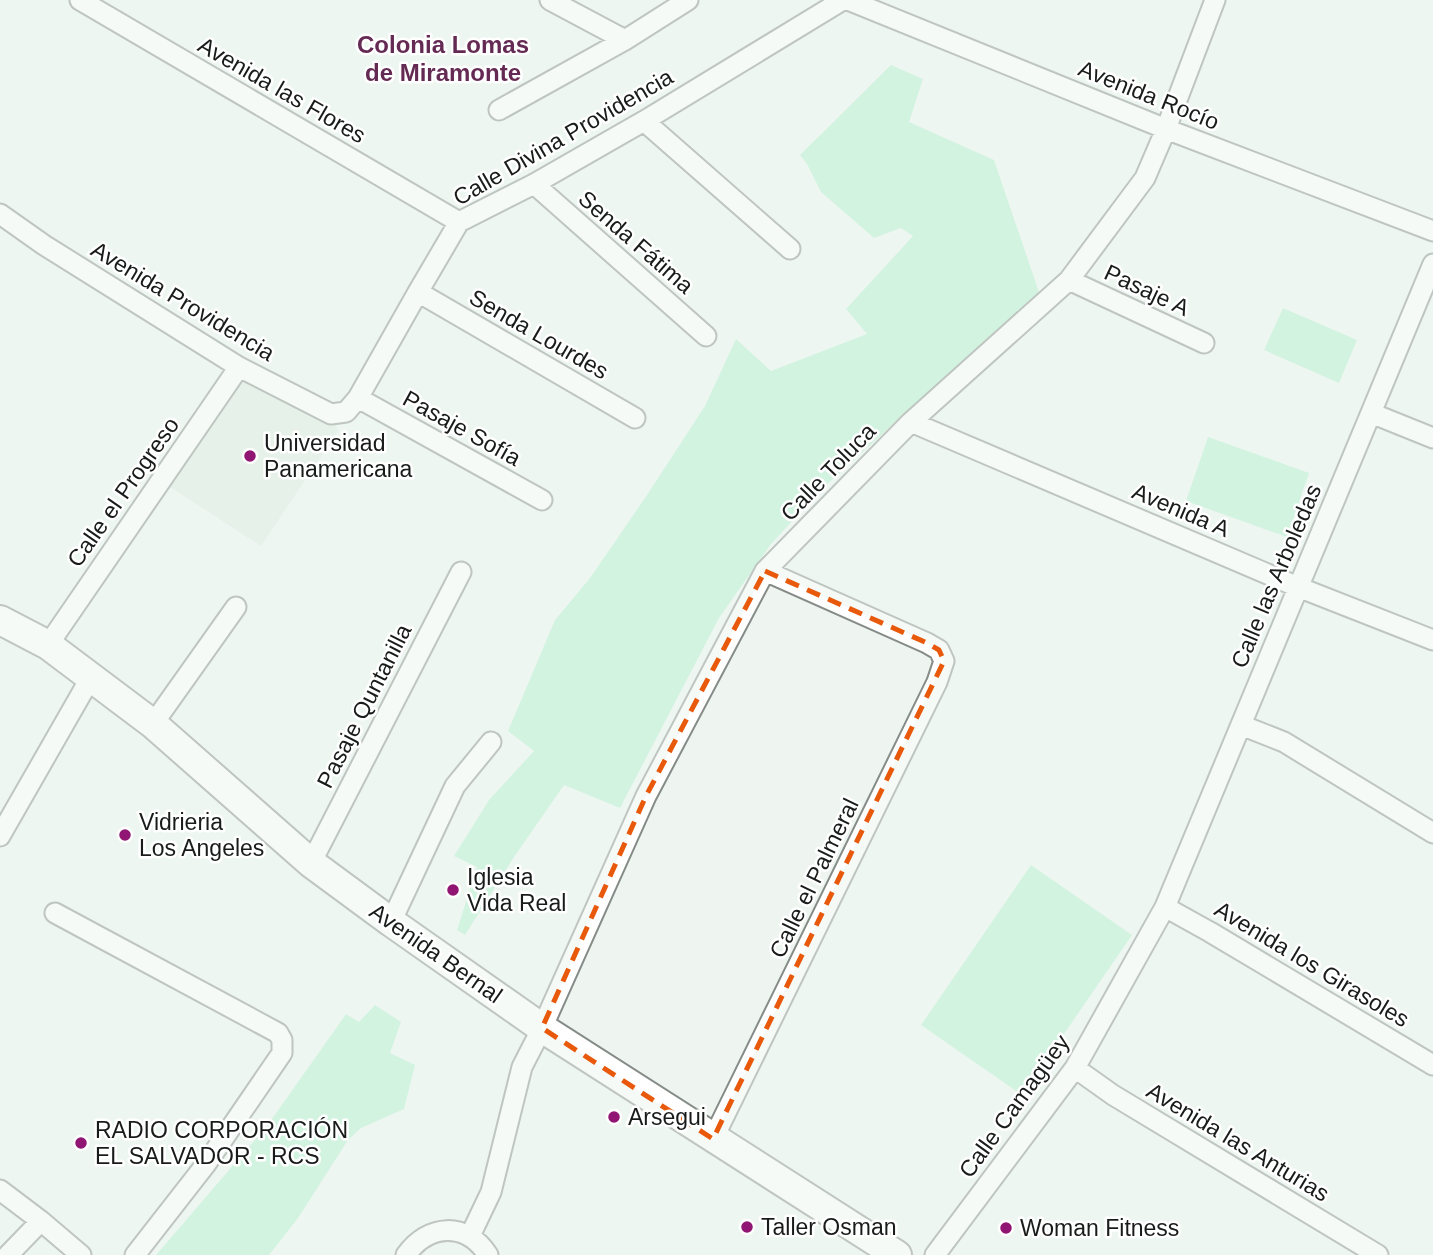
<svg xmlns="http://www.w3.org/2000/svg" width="1433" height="1255" viewBox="0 0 1433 1255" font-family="Arial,sans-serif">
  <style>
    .built { fill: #dbeae1 }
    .green { fill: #b2efce }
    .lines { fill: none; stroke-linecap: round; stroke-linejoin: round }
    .minor-casing { stroke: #858c88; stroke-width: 23 }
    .secondary-casing { stroke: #858c88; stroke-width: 32 }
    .minor { stroke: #fff; stroke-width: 19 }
    .secondary { stroke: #fff; stroke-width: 28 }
    .marked { fill: none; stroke: #e8590c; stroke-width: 5; stroke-dasharray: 14 9; stroke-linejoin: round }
    .poi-dot { fill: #911572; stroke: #fff; stroke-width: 2.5 }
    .labels { text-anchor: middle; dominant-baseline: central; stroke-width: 5; stroke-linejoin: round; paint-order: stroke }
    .street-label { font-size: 23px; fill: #191b1a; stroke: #fff }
    .poi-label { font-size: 23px; fill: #191b1a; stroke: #fff; text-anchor: start }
    .neighbourhood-label { font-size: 24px; font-weight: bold; fill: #652a53; stroke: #fff }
  </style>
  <rect width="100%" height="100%" fill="#eef5f1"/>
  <!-- built -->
  <path class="built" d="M 239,367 L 331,414 L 338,431 L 261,546 L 161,481 Z"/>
  <!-- green -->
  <path class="green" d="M 891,65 L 923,79 L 909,122 L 994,160 L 1039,292 L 824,487 L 771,544 L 719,618 L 620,808 L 564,785 L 512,860 L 465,935 L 457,930 L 477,867 L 454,856 L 489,800 L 534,751 L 508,731 L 555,620 L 590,578 L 645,498 L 705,406 L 736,339 L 771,371 L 867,334 L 846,309 L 913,236 L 901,228 L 874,238 L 821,192 L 807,164 L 800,155 Z
    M 1283,308 L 1357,340 L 1339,383 L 1264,350 Z
    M 1208,437 L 1309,473 L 1287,537 L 1186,501 Z
    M 1031,865 L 1132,935 L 1022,1095 L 921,1025 Z
    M 375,1005 L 401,1022 L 390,1053 L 415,1065 L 404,1109 L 361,1128 L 348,1140 L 298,1218 L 269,1255 L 156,1255 L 267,1126 L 346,1014 L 359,1022 Z"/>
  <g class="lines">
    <!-- minor casing -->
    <g class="minor-casing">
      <path id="minor" d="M 80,0 L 459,222
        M 550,0 L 625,40
        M 848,0 L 1166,129 L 1433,231
        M 499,110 L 625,40 L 688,0
        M 644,121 L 790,249
        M 534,184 L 706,336
        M 0,214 L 44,245 L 239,367 L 331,414 L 346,412 L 358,398 L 418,292 L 459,222 L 534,184 L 644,121 L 843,0
        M 1069,280 L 1204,343
        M 418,292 L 635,418
        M 358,398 L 542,500
        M 1371,413 L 1433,438
        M 911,422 L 1298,587 L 1433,640
        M 48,645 L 239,367
        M 153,724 L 236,607
        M 1241,725 L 1284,742 L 1433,833
        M 0,836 L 91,677
        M 311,863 L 461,572
        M 1165,907 L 1210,932 L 1433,1065
        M 55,913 L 278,1033 L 282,1040 L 282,1053 L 206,1164 L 135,1255
        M 391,922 L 455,786 L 491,742
        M 1075,1068 L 1113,1095 L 1378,1255
        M 713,1139 L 937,682 L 944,661 L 939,650 L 927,643 L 765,571
        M 0,1190 L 41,1221 L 81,1255
        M 470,1236 L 491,1192 L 522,1067 L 542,1028 L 646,796 L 765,571 L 911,422 L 1069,280 L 1145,178 L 1166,129 L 1215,0
        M 8,1255 L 41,1221
        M 406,1255 C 428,1224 466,1221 488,1255
        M 935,1255 L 1075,1068 L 1165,907 L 1433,264"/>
    </g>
    <!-- secondary casing -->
    <g class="secondary-casing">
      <path id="secondary" d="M 0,620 L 48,645 L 153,724 L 311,863 L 391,922 L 542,1028 L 897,1255"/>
    </g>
    <!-- minor -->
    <use href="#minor" class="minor"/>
    <!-- secondary -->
    <use href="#secondary" class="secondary"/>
  </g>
  <!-- marked area -->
  <path d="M0 0H1433V1255H0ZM 765,571 L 927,643 L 939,650 L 944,661 L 713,1139 L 542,1028 L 646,796 Z" fill="#eef5f1" fill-opacity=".55" fill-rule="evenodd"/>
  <path class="marked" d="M 765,571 L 927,643 L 939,650 L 944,661 L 713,1139 L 542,1028 L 646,796 Z"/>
  <!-- markers -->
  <g class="poi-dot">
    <circle cx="250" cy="456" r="7"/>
    <circle cx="125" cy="835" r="7"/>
    <circle cx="453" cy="890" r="7"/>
    <circle cx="614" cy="1117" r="7"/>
    <circle cx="81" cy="1143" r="7"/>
    <circle cx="747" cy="1227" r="7"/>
    <circle cx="1006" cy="1228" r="7"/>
  </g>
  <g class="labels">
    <!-- street labels -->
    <g class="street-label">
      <text transform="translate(282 90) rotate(30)">Avenida las Flores</text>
      <text transform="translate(1149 95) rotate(22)">Avenida Rocío</text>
      <text transform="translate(563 137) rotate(-30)">Calle Divina Providencia</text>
      <text transform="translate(636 242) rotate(41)">Senda Fátima</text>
      <text transform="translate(1147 290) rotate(25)">Pasaje A</text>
      <text transform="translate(183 301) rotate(31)">Avenida Providencia</text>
      <text transform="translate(539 334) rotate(30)">Senda Lourdes</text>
      <text transform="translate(462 428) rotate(29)">Pasaje Sofía</text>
      <text transform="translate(828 472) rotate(-46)">Calle Toluca</text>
      <text transform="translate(123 492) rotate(-55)">Calle el Progreso</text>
      <text transform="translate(1181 510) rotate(23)">Avenida A</text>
      <text transform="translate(1276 576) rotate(-67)">Calle las Arboledas</text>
      <text transform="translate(364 706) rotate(-63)">Pasaje Quntanilla</text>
      <text transform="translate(814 878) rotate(-64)">Calle el Palmeral</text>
      <text transform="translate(436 953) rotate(35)">Avenida Bernal</text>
      <text transform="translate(1312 964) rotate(31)">Avenida los Girasoles</text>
      <text transform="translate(1014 1106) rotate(-54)">Calle Camagüey</text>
      <text transform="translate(1238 1142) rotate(31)">Avenida las Anturias</text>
    </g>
    <!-- poi labels -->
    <g class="poi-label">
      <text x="264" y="443">Universidad<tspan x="264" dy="26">Panamericana</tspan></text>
      <text x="139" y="822">Vidrieria<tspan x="139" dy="26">Los Angeles</tspan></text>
      <text x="467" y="877">Iglesia<tspan x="467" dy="26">Vida Real</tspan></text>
      <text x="628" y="1117">Arsegui</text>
      <text x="95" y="1130">RADIO CORPORACIÓN<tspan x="95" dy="26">EL SALVADOR - RCS</tspan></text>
      <text x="761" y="1227">Taller Osman</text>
      <text x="1020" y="1228">Woman Fitness</text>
    </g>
    <!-- neighbourhood labels -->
    <g class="neighbourhood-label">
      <text x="443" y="44">Colonia Lomas<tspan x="443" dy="28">de Miramonte</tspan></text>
    </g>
  </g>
</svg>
